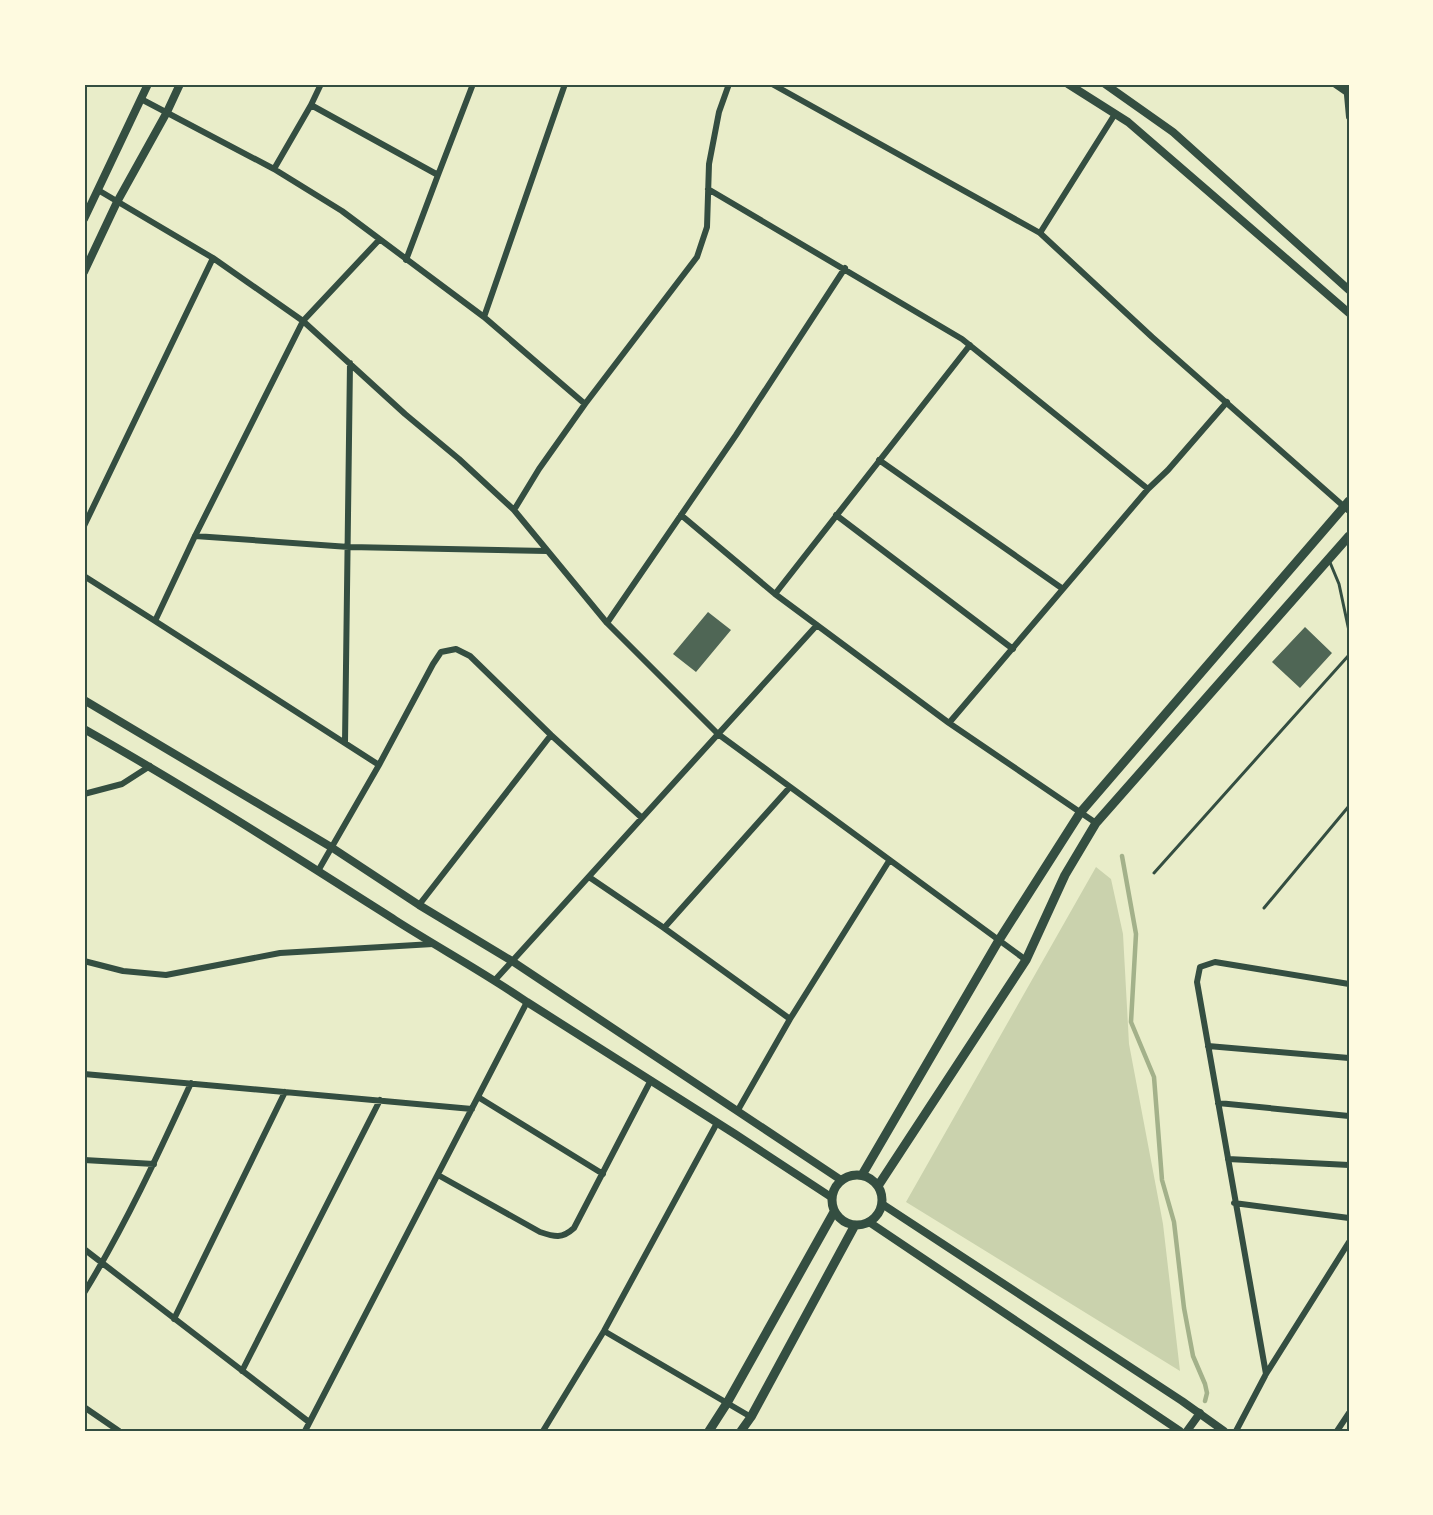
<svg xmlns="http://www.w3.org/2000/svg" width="1433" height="1515" viewBox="0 0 1433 1515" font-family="Figtree,sans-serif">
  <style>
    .green { fill: #cad2ad }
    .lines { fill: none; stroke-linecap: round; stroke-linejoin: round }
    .stream { stroke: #a3b18a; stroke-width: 4.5 }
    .building { fill: #4f6655 }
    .service { stroke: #344e41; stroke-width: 3 }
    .minor { stroke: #344e41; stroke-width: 6 }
    .tertiary { stroke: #344e41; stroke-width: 8 }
    .secondary { stroke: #344e41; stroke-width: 9 }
    .neatline { fill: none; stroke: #344e41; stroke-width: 2 }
  </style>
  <rect width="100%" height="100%" fill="#e9edc9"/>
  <!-- green -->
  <path class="green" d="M 1096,867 L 1111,879 L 1123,934 L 1129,1044 L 1163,1224 L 1180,1371 L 906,1202 Z"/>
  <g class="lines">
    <!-- stream -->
    <path class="stream" d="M 1122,856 L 1136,934 L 1131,1022 L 1154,1077 L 1162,1180 L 1174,1222 L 1184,1308 L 1193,1356 L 1205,1384 L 1207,1393 L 1205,1401"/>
  </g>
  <!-- building -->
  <path class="building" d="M 708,612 L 731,630 L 696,672 L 673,654 Z
    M 1305,627 L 1332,653 L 1300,688 L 1272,662 Z"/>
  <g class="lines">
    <!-- service -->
    <path class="service" d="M 1329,560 L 1339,584 L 1349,631
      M 1154,873 L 1349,655
      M 1264,908 L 1349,806"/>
    <!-- minor -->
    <path class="minor" d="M 772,84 L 1040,233 L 1152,337 L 1349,511
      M 1334,84 L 1347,93
      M 1346,84 L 1349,117
      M 141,99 L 274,169 L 342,211 L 484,317 L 585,404
      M 311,105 L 438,175 L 473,84
      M 274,169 L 311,105 L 321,84
      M 708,189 L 962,339 L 1148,489
      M 98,190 L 213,258 L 303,321 L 405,414 L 459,459 L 514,510 L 607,623 L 718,734 L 1026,960
      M 1040,233 L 1115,114
      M 406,260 L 438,175
      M 484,317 L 565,84
      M 879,460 L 1063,589
      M 514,510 L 539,469 L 585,404 L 697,257 L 707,227 L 709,164 L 719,112 L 729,84
      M 681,515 L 775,594
      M 836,515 L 1013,649
      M 84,526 L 213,258
      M 195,536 L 349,547 L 547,551
      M 84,576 L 155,621
      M 607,623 L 736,435 L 845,268
      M 949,723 L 775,594 L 970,345
      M 345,743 L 350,363
      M 379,765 L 433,664 L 441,652 L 456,649 L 470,656 L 551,735 L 642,818
      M 790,787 L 664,928 L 790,1019 L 889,861
      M 84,794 L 122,784 L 150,766
      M 1096,823 L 949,723 L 1148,489 L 1168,470 L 1227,402
      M 318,871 L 379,765 L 155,621 L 195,536 L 303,321 L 379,240
      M 589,877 L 664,928
      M 419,905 L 551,735
      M 84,961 L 123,971 L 166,975 L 280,953 L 433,944
      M 495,980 L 817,625
      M 1208,1046 L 1349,1058
      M 84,1074 L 472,1109
      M 478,1097 L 603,1174
      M 1218,1103 L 1349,1116
      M 738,1110 L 790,1019
      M 1228,1159 L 1349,1165
      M 84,1160 L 154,1164
      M 438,1175 L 540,1232 C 555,1237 562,1239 574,1228 L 651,1080
      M 1234,1203 L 1349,1218
      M 84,1249 L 309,1422
      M 84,1293 C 125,1226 158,1155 191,1083
      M 174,1319 L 285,1092
      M 604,1331 L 751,1417
      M 242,1371 L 380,1100
      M 1266,1374 L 1197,982 L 1200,967 L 1215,962 L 1349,984
      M 84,1407 L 119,1431
      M 305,1431 L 527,1002
      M 543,1431 L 604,1331 L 717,1123
      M 1236,1431 L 1266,1374 L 1349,1242
      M 1337,1431 L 1349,1413"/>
    <!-- tertiary -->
    <path class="tertiary" d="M 1068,84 L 1128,122 L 1349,313
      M 1105,84 L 1173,132 L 1349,290
      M 84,219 L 148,84
      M 84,272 L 117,202 L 167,112 L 180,84
      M 84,700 L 331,847 L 419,905 L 512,961 L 841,1180
      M 84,729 C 190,789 293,855 395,920 C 439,948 485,973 527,1002 L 735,1134 L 831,1197
      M 882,1204 L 1182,1401 L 1224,1431
      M 869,1222 L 1180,1431
      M 1187,1431 L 1200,1413"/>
    <!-- secondary -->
    <path class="secondary" d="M832 1200a25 25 0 1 1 50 0a25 25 0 1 1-50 0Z
      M 862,1175 L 999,940 L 1080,813 L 1349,501
      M 878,1186 L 1026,960 L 1065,875 L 1096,823 L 1349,536
      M 709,1431 L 727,1403 L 834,1212
      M 741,1431 L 751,1417 L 855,1225"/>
  </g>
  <!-- border -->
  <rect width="1433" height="1515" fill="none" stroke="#fefae0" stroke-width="171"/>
  <rect x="86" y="86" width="1262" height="1344" class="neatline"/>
</svg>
